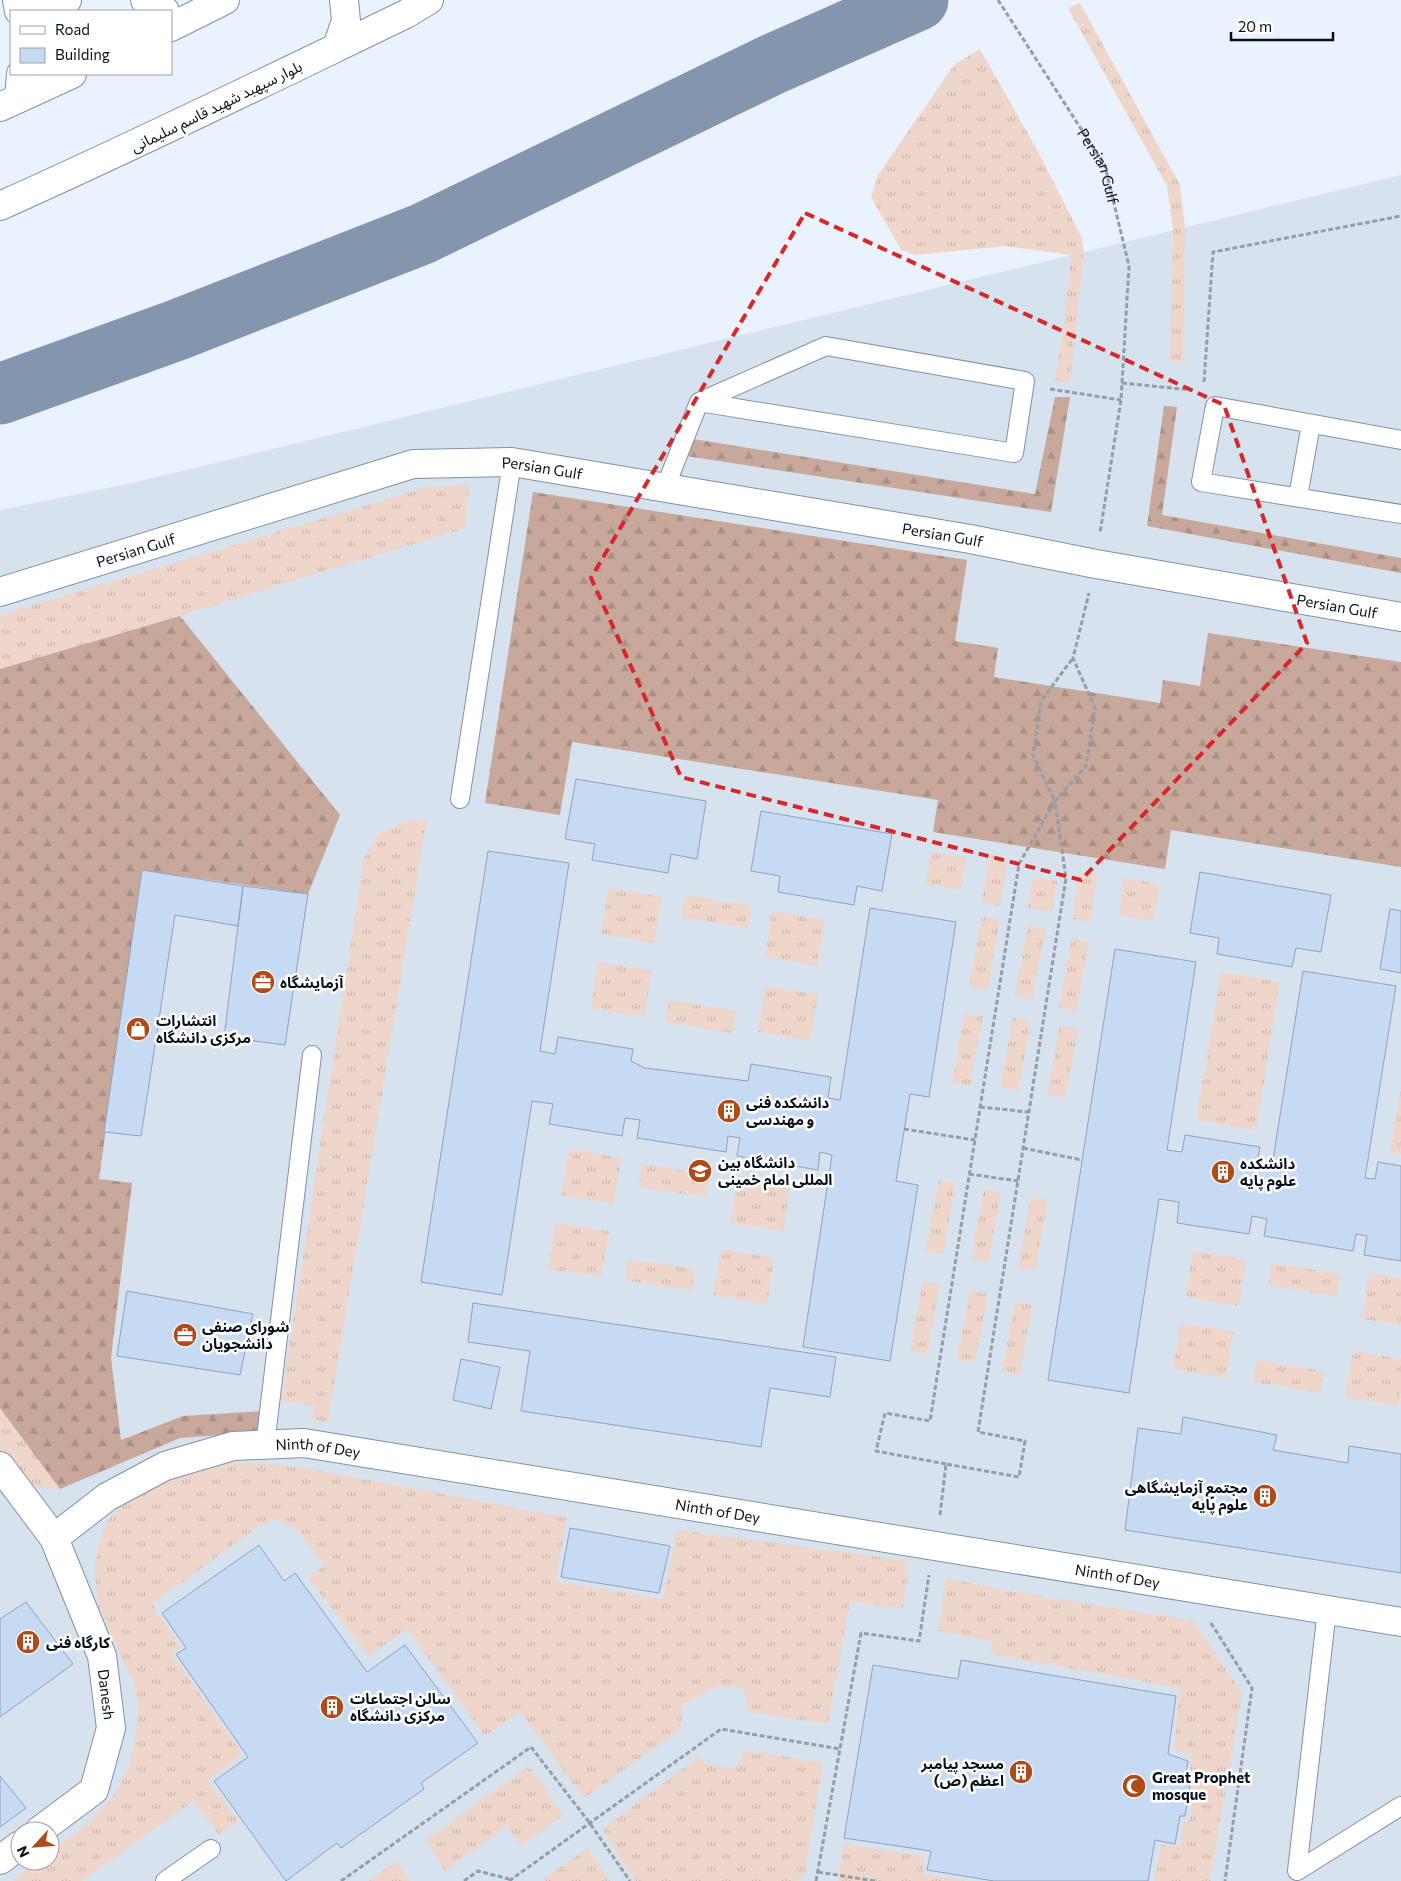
<svg xmlns="http://www.w3.org/2000/svg" width="1401" height="1881" viewBox="0 0 1401 1881" font-family="Commissioner,'Noto Sans Arabic',sans-serif">
  <style>
    .built { fill: #d7e2ef; fill-rule: evenodd }
    .grass { fill: url(#grass-tufts) }
    .forest { fill: url(#forest-firs) }
    .lines { fill: none; stroke-linecap: round; stroke-linejoin: round }
    .river { stroke: #8396ae; stroke-width: 61 }
    .building { fill: #c6daf3; stroke: #8ea2bb }
    .service-casing { stroke: #7e92ab; stroke-width: 20 }
    .tertiary-casing { stroke: #7e92ab; stroke-width: 30 }
    .secondary-casing { stroke: #7e92ab; stroke-width: 30 }
    .primary-casing { stroke: #7e92ab; stroke-width: 30 }
    .path { stroke: #959da7; stroke-width: 3; stroke-dasharray: 5 2.5; stroke-linecap: butt }
    .service { stroke: #fff; stroke-width: 18 }
    .tertiary { stroke: #fff; stroke-width: 28 }
    .secondary { stroke: #fff; stroke-width: 28 }
    .primary { stroke: #fff; stroke-width: 28 }
    .marked { fill: none; stroke: #d62828; stroke-width: 4; stroke-dasharray: 10 6; stroke-linejoin: round }
    .labels { text-anchor: middle; dominant-baseline: central; stroke-width: 5; stroke-linejoin: round; paint-order: stroke }
    .street-label { font-size: 15px; fill: #09111a; stroke: #fff }
    .poi-label { font-size: 15px; font-weight: bold; fill: #09111a; stroke: #fff; text-anchor: start }
  </style>
  <defs>
    <pattern id="grass-tufts" width="24" height="20" patternUnits="userSpaceOnUse" patternTransform="scale(1.25)"><rect width="24" height="20" fill="#efd6cb"/><path d="M3 7l-1-3M5 7V3M7 7l1-3M15 17l-1-3M17 17v-4M19 17l1-3" fill="none" stroke="#ccb7ae"/></pattern>
    <pattern id="forest-firs" width="22" height="20" patternUnits="userSpaceOnUse" patternTransform="scale(1.25)"><rect width="22" height="20" fill="#c7a89b"/><path d="M5 1l3.5 6h-7zM16 11l3.5 6h-7z" fill="#aa9085"/></pattern>
  </defs>
  <rect width="100%" height="100%" fill="#eaf2fd"/>
  <!-- built -->
  <path class="built" d="M 1401,175 L 1401,1881 L 0,1881 L 0,510 L 132,483 ZM 20,1831 L 50,1831 L 50,1861 L 20,1861 Z"/>
  <!-- grass -->
  <path class="grass" d="M 1080,3 L 1180,185 L 1185,227 L 1183,362 L 1170,361 L 1173,230 L 1167,186 L 1068,8 Z
    M 980,49 L 1036,148 L 1082,238 L 1084,252 L 1070,382 L 1055,380 L 1062,339 L 1071,255 L 1005,246 L 915,255 L 901,250 L 871,197 L 878,175 L 954,65 Z
    M 469,484 L 466,528 L 0,671 L 0,615 L 428,487 Z
    M 427,819 L 328,1422 L 311,1419 L 315,1406 L 281,1401 L 364,858 L 377,835 L 404,822 Z
    M 931,852 L 966,858 L 961,890 L 926,884 Z
    M 990,855 L 1008,859 L 1000,906 L 982,902 Z
    M 1079,872 L 1097,875 L 1091,922 L 1073,919 Z
    M 1033,877 L 1057,881 L 1052,912 L 1027,908 Z
    M 1124,878 L 1159,884 L 1154,920 L 1119,915 Z
    M 609,888 L 662,897 L 654,943 L 601,934 Z
    M 685,895 L 752,906 L 749,928 L 681,917 Z
    M 772,911 L 825,920 L 817,966 L 765,957 Z
    M 982,916 L 1000,920 L 987,990 L 969,986 Z
    M 1028,925 L 1046,928 L 1032,999 L 1015,995 Z
    M 1072,938 L 1089,942 L 1076,1012 L 1059,1008 Z
    M 598,962 L 652,971 L 644,1017 L 591,1008 Z
    M 1221,972 L 1280,982 L 1256,1130 L 1196,1120 Z
    M 765,986 L 818,995 L 810,1041 L 758,1032 Z
    M 669,1000 L 736,1011 L 733,1033 L 665,1022 Z
    M 965,1013 L 983,1016 L 970,1086 L 952,1083 Z
    M 1013,1018 L 1031,1021 L 1018,1091 L 1000,1087 Z
    M 1060,1025 L 1078,1029 L 1065,1098 L 1047,1095 Z
    M 1401,1087 L 1401,1155 L 1390,1153 Z
    M 569,1149 L 621,1158 L 614,1204 L 561,1195 Z
    M 642,1164 L 710,1175 L 706,1197 L 639,1187 Z
    M 738,1176 L 790,1185 L 783,1231 L 730,1223 Z
    M 939,1181 L 956,1184 L 943,1254 L 925,1251 Z
    M 984,1189 L 1001,1192 L 988,1262 L 971,1259 Z
    M 1031,1197 L 1048,1200 L 1035,1270 L 1018,1267 Z
    M 555,1223 L 609,1231 L 601,1277 L 548,1269 Z
    M 721,1249 L 774,1258 L 767,1304 L 713,1295 Z
    M 1193,1251 L 1246,1260 L 1239,1306 L 1186,1297 Z
    M 629,1259 L 695,1269 L 692,1291 L 625,1280 Z
    M 1272,1263 L 1340,1274 L 1337,1296 L 1269,1285 Z
    M 1369,1273 L 1401,1278 L 1401,1325 L 1362,1319 Z
    M 923,1281 L 940,1285 L 927,1354 L 910,1351 Z
    M 970,1290 L 988,1294 L 975,1363 L 957,1360 Z
    M 1015,1302 L 1033,1305 L 1019,1375 L 1002,1371 Z
    M 1181,1323 L 1234,1332 L 1226,1378 L 1173,1369 Z
    M 1353,1351 L 1401,1359 L 1401,1389 L 1398,1406 L 1345,1397 Z
    M 1257,1360 L 1324,1371 L 1321,1393 L 1253,1382 Z
    M 0,1408 L 60,1489 L 27,1487 L 0,1451 Z
    M 250,1462 L 306,1468 L 567,1518 L 555,1581 L 663,1599 L 677,1530 L 909,1561 L 903,1608 L 850,1602 L 828,1724 L 748,1712 L 744,1688 L 719,1686 L 684,1704 L 680,1730 L 584,1798 L 520,1712 L 485,1736 L 407,1629 L 369,1656 L 308,1578 L 325,1565 L 295,1528 L 275,1519 L 257,1527 L 152,1604 L 181,1647 L 171,1653 L 243,1755 L 208,1780 L 238,1821 L 219,1835 L 193,1801 L 82,1881 L 12,1881 L 39,1861 L 50,1861 L 50,1853 L 88,1822 L 113,1797 L 129,1767 L 134,1743 L 139,1711 L 134,1684 L 99,1608 L 96,1590 L 95,1564 L 99,1544 L 107,1522 L 120,1507 L 169,1480 L 212,1466 Z
    M 946,1578 L 1004,1590 L 1193,1621 L 1242,1693 L 1210,1881 L 1154,1881 L 1161,1845 L 1180,1846 L 1184,1822 L 1190,1819 L 1195,1787 L 1190,1780 L 1191,1755 L 1174,1750 L 1180,1688 L 991,1654 L 992,1641 L 938,1631 Z
    M 743,1750 L 823,1763 L 805,1873 L 796,1881 L 636,1881 L 602,1829 L 699,1757 L 708,1765 L 736,1769 Z
    M 529,1766 L 563,1815 L 521,1846 L 507,1826 L 445,1871 L 425,1840 Z
    M 844,1844 L 924,1856 L 923,1874 L 965,1881 L 838,1881 Z
    M 588,1848 L 610,1881 L 546,1881 L 544,1878 Z
    M 396,1861 L 410,1881 L 369,1881 Z"/>
  <!-- forest -->
  <path class="forest" d="M 1055,397 L 1070,397 L 1051,512 L 686,456 L 693,439 L 1035,494 Z
    M 1164,406 L 1177,407 L 1162,515 L 1401,558 L 1401,573 L 1147,526 Z
    M 533,492 L 967,560 L 955,641 L 998,648 L 994,677 L 1160,703 L 1163,680 L 1200,686 L 1208,633 L 1401,662 L 1401,867 L 1171,830 L 1165,869 L 933,832 L 938,800 L 572,742 L 560,815 L 485,803 Z
    M 180,616 L 340,815 L 308,894 L 142,870 L 99,1179 L 132,1183 L 111,1358 L 121,1440 L 183,1416 L 263,1411 L 262,1432 L 180,1438 L 60,1489 L 0,1408 L 0,669 Z"/>
  <g class="lines">
    <!-- river -->
    <path class="river" d="M 0,394 L 177,330 L 422,234 L 773,64 L 918,0"/>
  </g>
  <!-- building -->
  <path class="building" d="M 576,779 L 706,801 L 697,859 L 671,854 L 668,873 L 592,860 L 595,844 L 565,839 Z
    M 761,811 L 892,834 L 882,891 L 857,886 L 854,905 L 778,892 L 780,876 L 751,871 Z
    M 488,851 L 569,863 L 540,1051 L 555,1054 L 558,1037 L 633,1049 L 631,1061 L 645,1068 L 748,1081 L 751,1064 L 831,1077 L 828,1098 L 840,1100 L 870,908 L 956,922 L 929,1097 L 910,1094 L 896,1181 L 918,1185 L 890,1361 L 803,1347 L 832,1155 L 820,1152 L 818,1170 L 737,1156 L 740,1138 L 728,1136 L 726,1152 L 637,1138 L 640,1120 L 625,1118 L 622,1136 L 549,1124 L 553,1104 L 532,1101 L 502,1295 L 421,1282 Z
    M 142,870 L 243,886 L 238,926 L 175,915 L 141,1136 L 104,1132 Z
    M 1200,872 L 1331,895 L 1321,952 L 1296,948 L 1292,967 L 1217,954 L 1219,938 L 1190,933 Z
    M 243,886 L 308,894 L 285,1045 L 224,1037 Z
    M 1390,909 L 1401,911 L 1401,973 L 1380,969 Z
    M 1115,949 L 1196,962 L 1167,1150 L 1182,1152 L 1185,1135 L 1260,1147 L 1258,1159 L 1272,1166 L 1303,971 L 1396,986 L 1365,1178 L 1375,1179 L 1378,1162 L 1401,1166 L 1401,1261 L 1364,1255 L 1367,1236 L 1356,1234 L 1353,1251 L 1264,1236 L 1267,1219 L 1252,1216 L 1249,1234 L 1177,1223 L 1179,1202 L 1159,1199 L 1129,1393 L 1048,1380 Z
    M 127,1291 L 253,1314 L 240,1375 L 117,1356 Z
    M 473,1303 L 836,1357 L 830,1397 L 770,1388 L 761,1447 L 521,1411 L 530,1351 L 468,1342 Z
    M 461,1359 L 500,1367 L 491,1409 L 453,1400 Z
    M 1183,1417 L 1277,1435 L 1273,1450 L 1348,1463 L 1349,1446 L 1401,1454 L 1401,1573 L 1125,1530 L 1138,1428 L 1181,1434 Z
    M 570,1528 L 670,1546 L 659,1593 L 561,1577 Z
    M 259,1545 L 284,1581 L 295,1573 L 367,1672 L 405,1645 L 478,1743 L 421,1783 L 424,1789 L 341,1848 L 337,1843 L 286,1881 L 214,1781 L 248,1757 L 176,1654 L 186,1648 L 162,1613 Z
    M 26,1602 L 73,1664 L 0,1717 L 0,1619 Z
    M 961,1660 L 1176,1696 L 1168,1754 L 1188,1761 L 1184,1784 L 1190,1786 L 1185,1816 L 1180,1816 L 1175,1844 L 1155,1840 L 1148,1881 L 994,1881 L 927,1870 L 931,1851 L 844,1838 L 873,1665 L 958,1679 Z
    M 0,1776 L 26,1808 L 0,1827 Z"/>
  <g class="lines">
    <!-- service casing -->
    <g class="service-casing">
      <path id="service" d="M 1401,440 L 1215,406 L 1201,482 L 1401,514
        M 665,488 L 699,402 L 1014,453 L 1025,381 L 826,346 L 699,402
        M 1298,497 L 1311,424
        M 460,799 L 512,462
        M 265,1445 L 312,1055
        M 1327,1610 L 1297,1871 L 1401,1806
        M 165,1881 L 211,1849"/>
    </g>
    <!-- tertiary casing -->
    <g class="tertiary-casing">
      <g id="tertiary">
        <path id="s2" d="M 0,592 L 413,464 L 512,462 L 970,539 L 1096,564 L 1401,617"/>
        <path id="s3" d="M 0,1466 L 54,1538 L 102,1656 L 111,1728 L 94,1790 L 39,1831"/>
        <path id="s4" d="M 54,1538 L 107,1497 L 165,1466 L 233,1446 L 304,1443 L 1401,1622"/>
        <path d="M 0,1860 L 20,1845"/>
      </g>
    </g>
    <!-- secondary casing -->
    <g class="secondary-casing">
      <path id="secondary" d="M 17,0 L 19,11
        M 36,0 L 52,6 L 67,0
        M 145,0 L 165,11
        M 19,98 L 21,74"/>
    </g>
    <!-- primary casing -->
    <g class="primary-casing">
      <path id="primary" d="M 171,27 L 225,0
        M 337,47 L 346,21 L 344,0
        M 0,107 L 72,74
        M 0,206 C 137,145 271,79 406,14 L 429,0"/>
    </g>
    <!-- path -->
    <g class="path">
      <path id="s1" d="M 998,0 L 1105,166 L 1129,266 L 1121,400 L 1100,533"/>
      <path d="M 1204,382 L 1213,252 L 1401,216"/>
      <path d="M 1122,383 L 1193,390"/>
      <path d="M 1050,389 L 1121,400"/>
      <path d="M 980,1107 L 1028,1112"/>
      <path d="M 904,1129 L 975,1140"/>
      <path d="M 1023,1148 L 1082,1160"/>
      <path d="M 969,1174 L 1018,1181"/>
      <path d="M 946,1464 L 876,1451 L 885,1413 L 930,1421 L 1019,864 L 1055,801 L 1033,755 L 1041,701 L 1073,658"/>
      <path d="M 940,1515 L 946,1464 L 1019,1477 L 1025,1441 L 978,1432 L 1066,878 L 1055,801 L 1086,766 L 1095,708 L 1073,658 L 1089,593"/>
      <path d="M 1211,1623 L 1252,1688 L 1225,1881"/>
      <path d="M 818,1872 L 875,1881"/>
      <path d="M 341,1881 L 531,1747 L 589,1822 L 630,1881"/>
      <path d="M 464,1881 L 478,1871 L 509,1879"/>
      <path d="M 509,1881 L 721,1729 L 840,1749"/>
      <path d="M 816,1881 L 861,1633 L 919,1641 L 929,1575"/>
    </g>
    <!-- service -->
    <use href="#service" class="service"/>
    <!-- tertiary -->
    <use href="#tertiary" class="tertiary"/>
    <!-- secondary -->
    <use href="#secondary" class="secondary"/>
    <!-- primary -->
    <use href="#primary" class="primary"/>
  </g>
  <!-- marked area -->
  <path class="marked" d="M 805,213 L 1224,405 L 1307,643 L 1081,880 L 681,777 L 591,578 Z"/>
  <!-- icons -->
  <defs>
    <g id="office-disc" transform="scale(1.25)"><circle r="9.5" fill="#af4b19" stroke="#fff"/><path d="M-6-3h4V-5.5h4V-3h4V5H-6ZM-1-4.5V-3h2v-1.5ZM-6 0V1H6V0Z" fill="#fff"/></g>
    <g id="shop-disc" transform="scale(1.25)"><circle r="9.5" fill="#af4b19" stroke="#fff"/><path d="M-5-2.5h2.3a2.7 3.5 0 0 1 5.4 0H5L5.5 6h-11ZM-1.5-2.5h3a1.5 2.3 0 0 0-3 0Z" fill="#fff"/></g>
    <g id="building-disc" transform="scale(1.25)"><circle r="9.5" fill="#af4b19" stroke="#fff"/><path d="M-4-6H4V6H1V3H-1V6H-4ZM-2.5-4.3h1.7v1.8h-1.7ZM.8-4.3h1.7v1.8H.8ZM-2.5-1h1.7V.8h-1.7ZM.8-1h1.7V.8H.8Z" fill="#fff"/></g>
    <g id="university-disc" transform="scale(1.25)"><circle r="9.5" fill="#af4b19" stroke="#fff"/><path d="M0-5L7-2L0 1L-7-2ZM-4 1L0 2.5L4 1V4Q0 6-4 4Z" fill="#fff"/></g>
    <g id="mosque-disc" transform="scale(1.25)"><circle r="9.5" fill="#af4b19" stroke="#fff"/><path d="M3.5-4.9A6 6 0 1 0 3.5 4.9A5 5 0 1 1 3.5-4.9Z" fill="#fff"/></g>
  </defs>
  <g fill-rule="evenodd">
    <use href="#office-disc" x="263" y="982"/>
    <use href="#shop-disc" x="138" y="1029"/>
    <use href="#building-disc" x="729" y="1111"/>
    <use href="#university-disc" x="700" y="1171"/>
    <use href="#building-disc" x="1223" y="1172"/>
    <use href="#office-disc" x="185" y="1335"/>
    <use href="#building-disc" x="1265" y="1496"/>
    <use href="#building-disc" x="28" y="1642"/>
    <use href="#building-disc" x="332" y="1707"/>
    <use href="#building-disc" x="1021" y="1772"/>
    <use href="#mosque-disc" x="1134" y="1786"/>
  </g>
  <g class="labels">
    <!-- street labels -->
    <g class="street-label">
      <text transform="translate(216 106) rotate(-26)">بلوار سپهبد شهید قاسم سلیمانی</text>
      <text stroke="none"><textPath href="#s1" startOffset="195">Persian Gulf</textPath></text>
      <text stroke="none"><textPath href="#s2" startOffset="562">Persian Gulf</textPath></text>
      <text stroke="none"><textPath href="#s2" startOffset="968">Persian Gulf</textPath></text>
      <text stroke="none"><textPath href="#s2" startOffset="142">Persian Gulf</textPath></text>
      <text stroke="none"><textPath href="#s2" startOffset="1369">Persian Gulf</textPath></text>
      <text stroke="none"><textPath href="#s4" startOffset="289">Ninth of Dey</textPath></text>
      <text stroke="none"><textPath href="#s4" startOffset="694">Ninth of Dey</textPath></text>
      <text stroke="none"><textPath href="#s4" startOffset="1099">Ninth of Dey</textPath></text>
      <text stroke="none"><textPath href="#s3" startOffset="256">Danesh</textPath></text>
    </g>
    <!-- poi labels -->
    <g class="poi-label">
      <text x="280" y="982">آزمایشگاه</text>
      <text x="156" y="1020">انتشارات<tspan x="156" dy="17">مرکزی دانشگاه</tspan></text>
      <text x="746" y="1102">دانشکده فنی<tspan x="746" dy="17">و مهندسی</tspan></text>
      <text x="718" y="1162">دانشگاه بین<tspan x="718" dy="17">المللی امام خمینی</tspan></text>
      <text x="1240" y="1163">دانشکده<tspan x="1240" dy="17">علوم پایه</tspan></text>
      <text x="202" y="1326">شورای صنفی<tspan x="202" dy="17">دانشجویان</tspan></text>
      <text x="1248" y="1487" text-anchor="end">مجتمع آزمایشگاهی<tspan x="1248" dy="17">علوم پایه</tspan></text>
      <text x="46" y="1642">کارگاه فنی</text>
      <text x="350" y="1698">سالن اجتماعات<tspan x="350" dy="17">مرکزی دانشگاه</tspan></text>
      <text x="1004" y="1763" text-anchor="end">مسجد پیامبر<tspan x="1004" dy="17">اعظم (ص)</tspan></text>
      <text x="1152" y="1777">Great Prophet<tspan x="1152" dy="17">mosque</tspan></text>
    </g>
  </g>
  <!-- legend -->
  <rect x="10" y="10" width="162" height="65" fill="#ffffff" stroke="#9da0a3"/>
  <rect x="20" y="26" width="25" height="8" fill="#ffffff" stroke="#9da0a3"/>
  <text x="55" y="35" font-size="15" fill="#09111a">Road</text>
  <rect x="20" y="48" width="25" height="15" fill="#c6daf3" stroke="#9da0a3"/>
  <text x="55" y="60" font-size="15" fill="#09111a">Building</text>
  <!-- north arrow -->
  <g transform="translate(35 1846) rotate(244)"><circle r="24" fill="#ffffff" stroke="#9da0a3"/>
  <path d="M0-4L9 19L0 12L-9 19Z" fill="#af4b19"/>
  <text y="-8" font-size="14" font-weight="bold" text-anchor="middle" fill="#09111a">N</text>
  </g>
  <!-- scale -->
  <path d="M1231 32v8h102v-8" fill="none" stroke="#09111a" stroke-width="2.5"/>
  <text x="1238" y="32" font-size="15" fill="#09111a" stroke="#ffffff" stroke-width="4" paint-order="stroke">20 m</text>
</svg>
